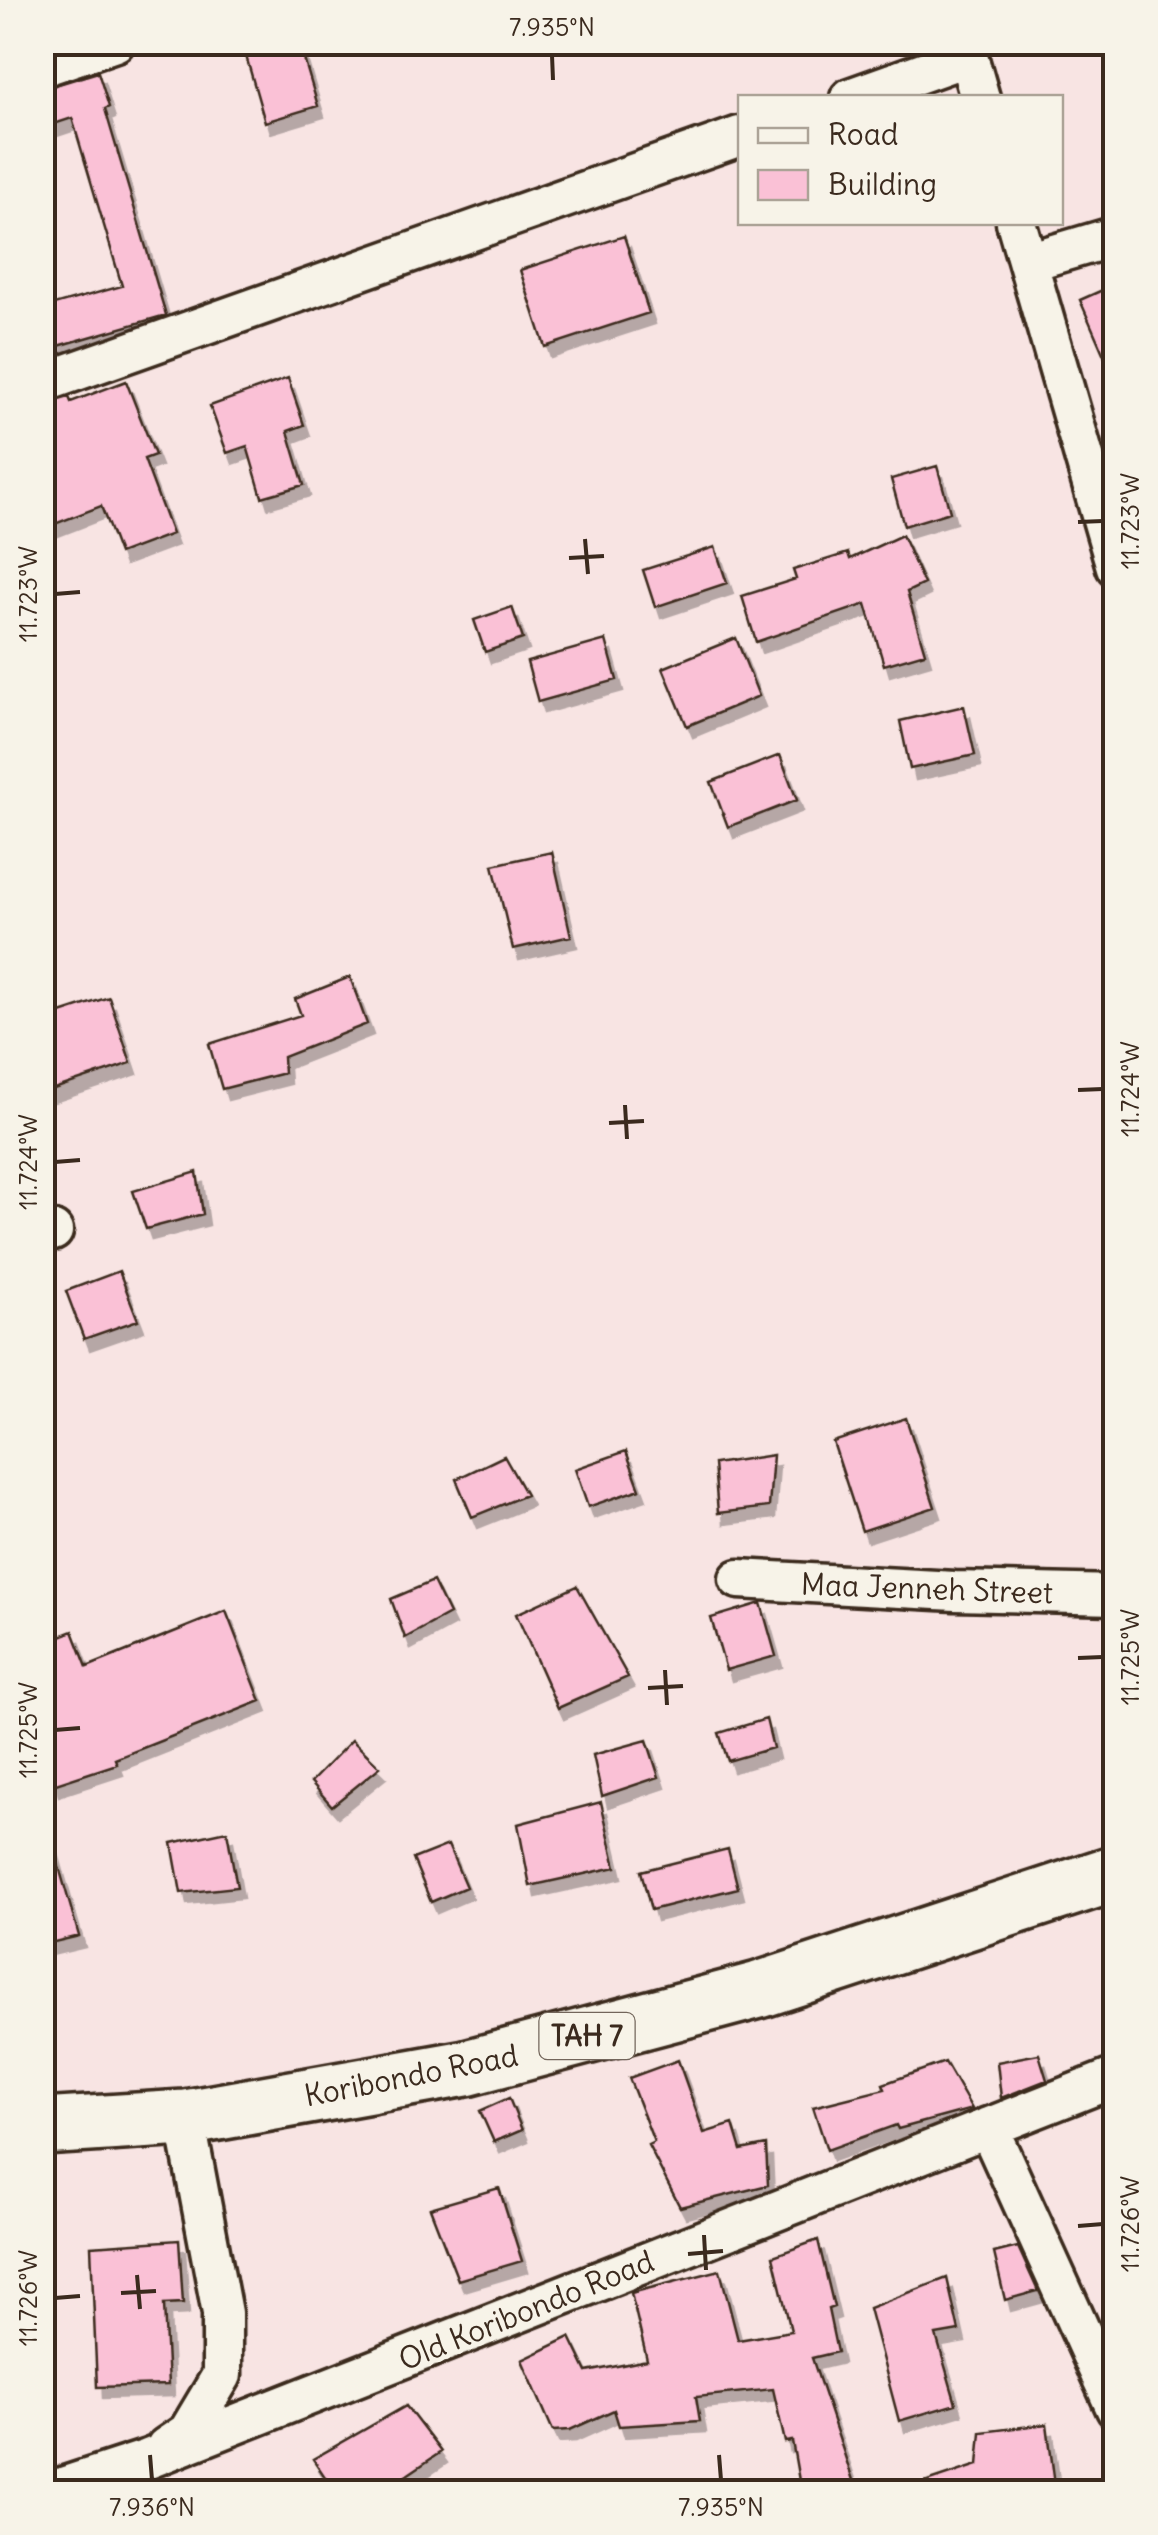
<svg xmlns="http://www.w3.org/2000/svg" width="1158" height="2535" viewBox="0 0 1158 2535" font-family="Delius,sans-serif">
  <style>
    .building { fill: #fac1d6; stroke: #3b2a1e; stroke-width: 2.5; filter: url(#shadow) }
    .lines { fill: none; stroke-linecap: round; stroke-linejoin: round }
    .minor-casing { stroke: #3b2a1e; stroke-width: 45 }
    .highway-casing { stroke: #3b2a1e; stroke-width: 62 }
    .minor { stroke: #f7f3e8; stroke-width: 38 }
    .highway { stroke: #f7f3e8; stroke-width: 55 }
    .ticks { fill: none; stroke: #3b2a1e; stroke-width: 4 }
    .labels { text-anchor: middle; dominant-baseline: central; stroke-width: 9; stroke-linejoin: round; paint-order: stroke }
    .shield { fill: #f7f3e8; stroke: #73665b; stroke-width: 2.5 }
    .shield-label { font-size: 28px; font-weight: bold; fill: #3b2a1e }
    .street-label { font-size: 30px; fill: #3b2a1e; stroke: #f7f3e8 }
    .neatline { fill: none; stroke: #3b2a1e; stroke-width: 4 }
    .ticks-label { font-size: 25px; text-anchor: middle; fill: #3b2a1e }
  </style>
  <defs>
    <filter id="shadow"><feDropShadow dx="6" dy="11" stdDeviation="0" flood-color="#0004"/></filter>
  </defs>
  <rect width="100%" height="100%" fill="#f8e4e3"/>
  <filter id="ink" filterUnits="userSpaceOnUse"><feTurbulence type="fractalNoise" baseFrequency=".01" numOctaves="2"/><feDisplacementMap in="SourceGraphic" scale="20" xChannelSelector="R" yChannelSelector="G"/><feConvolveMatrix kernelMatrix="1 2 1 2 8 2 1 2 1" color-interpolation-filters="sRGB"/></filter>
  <g filter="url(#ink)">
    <!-- building -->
    <path class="building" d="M 242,42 L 299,42 L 318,106 L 265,122 Z
      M 98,72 L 109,107 L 105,109 L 166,315 L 55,347 L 56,354 L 42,359 L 42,316 L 52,313 L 50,306 L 122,286 L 72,118 L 42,128 L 42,89 Z
      M 624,236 L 649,313 L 545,347 L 520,270 Z
      M 1116,284 L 1116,383 L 1080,300 Z
      M 288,378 L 304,425 L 288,431 L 304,485 L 262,497 L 247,446 L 227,453 L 210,406 Z
      M 126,381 L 155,455 L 144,459 L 172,534 L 119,554 L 101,506 L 42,529 L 42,467 L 50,464 L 42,442 L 42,405 L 69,397 L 71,402 Z
      M 937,466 L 950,512 L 904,526 L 891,479 Z
      M 902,535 L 924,584 L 907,592 L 925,653 L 884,665 L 866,604 L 756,642 L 742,596 L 796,579 L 793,570 L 848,553 L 850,559 Z
      M 715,547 L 727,583 L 655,607 L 643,570 Z
      M 512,607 L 523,639 L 485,652 L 474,620 Z
      M 736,638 L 759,696 L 687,726 L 663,668 Z
      M 606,640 L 617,680 L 538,702 L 527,662 Z
      M 964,706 L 975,755 L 910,769 L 900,721 Z
      M 780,755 L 797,800 L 728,827 L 711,782 Z
      M 552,852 L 571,936 L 513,949 L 493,865 Z
      M 350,977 L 367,1024 L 283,1057 L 284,1073 L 222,1089 L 209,1044 L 301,1015 L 295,999 Z
      M 109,997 L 131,1063 L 42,1093 L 42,1019 Z
      M 197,1172 L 203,1214 L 146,1229 L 133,1191 Z
      M 119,1271 L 138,1320 L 84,1339 L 66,1291 Z
      M 906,1418 L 935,1507 L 862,1531 L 833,1442 Z
      M 626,1451 L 640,1489 L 588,1507 L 575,1469 Z
      M 773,1455 L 769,1507 L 718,1513 L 714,1464 Z
      M 504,1456 L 526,1495 L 472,1517 L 456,1479 Z
      M 433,1581 L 449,1614 L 405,1638 L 391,1599 Z
      M 577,1586 L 628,1677 L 558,1708 L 516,1614 Z
      M 761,1603 L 776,1656 L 726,1670 L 711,1618 Z
      M 226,1611 L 261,1701 L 115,1759 L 117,1764 L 53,1785 L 42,1751 L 42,1643 L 73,1631 L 87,1667 Z
      M 766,1719 L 773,1748 L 728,1761 L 719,1733 Z
      M 352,1740 L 380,1767 L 332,1806 L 311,1782 Z
      M 647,1740 L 659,1777 L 602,1796 L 593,1755 Z
      M 601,1802 L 616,1867 L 530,1886 L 518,1824 Z
      M 227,1831 L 237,1887 L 181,1893 L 172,1843 Z
      M 50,1836 L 79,1936 L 42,1945 L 42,1837 Z
      M 448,1845 L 466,1887 L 431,1902 L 413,1859 Z
      M 728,1849 L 738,1888 L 651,1910 L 641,1871 Z
      M 1039,2054 L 1047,2080 L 1001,2098 L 997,2062 Z
      M 678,2060 L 704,2133 L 733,2124 L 741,2150 L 766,2145 L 768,2185 L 680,2207 L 648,2145 L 654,2142 L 629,2078 Z
      M 945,2062 L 972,2109 L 898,2129 L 896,2125 L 827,2150 L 813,2107 L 885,2089 L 883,2084 Z
      M 509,2098 L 522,2130 L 494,2142 L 480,2111 Z
      M 499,2188 L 522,2261 L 458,2280 L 430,2208 Z
      M 179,2240 L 183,2303 L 164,2304 L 168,2385 L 97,2387 L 91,2246 Z
      M 818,2240 L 834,2307 L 828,2309 L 837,2352 L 812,2358 L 857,2492 L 801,2492 L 792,2441 L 785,2442 L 773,2389 L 696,2397 L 700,2421 L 619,2426 L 614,2410 L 570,2430 L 553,2431 L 522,2360 L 570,2337 L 587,2372 L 647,2360 L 631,2293 L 720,2270 L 738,2340 L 791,2331 L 773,2256 Z
      M 1018,2247 L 1038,2291 L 1005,2300 L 994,2253 Z
      M 947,2278 L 959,2331 L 936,2335 L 956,2404 L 899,2421 L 869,2308 Z
      M 406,2406 L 441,2452 L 382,2492 L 335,2492 L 313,2459 Z
      M 1047,2424 L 1056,2492 L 913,2492 L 912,2487 L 978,2465 L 981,2432 Z"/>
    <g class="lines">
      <!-- minor casing -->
      <g class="minor-casing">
        <path id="minor" d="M 964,42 L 980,98
          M 42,67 L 115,42
          M 850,98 L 968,56
          M 1016,222 L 1116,567
          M 1028,262 L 1116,236
          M 42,383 L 740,136
          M 42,1229 L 53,1231
          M 739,1579 L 955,1591 L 1116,1595
          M 988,2127 L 1116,2409
          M 166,2447 L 188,2432 L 222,2375 L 222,2313 L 185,2118
          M 47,2492 L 148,2459 L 1116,2077"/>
      </g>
      <!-- highway casing -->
      <g class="highway-casing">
        <path id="highway" d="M 42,2127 L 185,2118 L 466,2068 L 759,1990 L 1116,1873"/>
      </g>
      <!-- minor -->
      <use href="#minor" class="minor"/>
      <!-- highway -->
      <use href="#highway" class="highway"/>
    </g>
  </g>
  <!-- ticks -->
  <path class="ticks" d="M 552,55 L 553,80M 1078,522 L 1103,521M 585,539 L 588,574M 569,558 L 604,556M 55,594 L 80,592M 1078,1090 L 1103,1089M 625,1105 L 627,1139M 609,1123 L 644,1121M 55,1162 L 80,1160M 1078,1658 L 1103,1657M 665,1670 L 667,1705M 648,1688 L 683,1686M 55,1730 L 80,1728M 1078,2226 L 1103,2224M 704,2235 L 706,2270M 688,2254 L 723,2251M 137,2275 L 140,2309M 121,2293 L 156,2291M 55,2298 L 80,2296M 150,2455 L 152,2480M 719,2455 L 721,2480"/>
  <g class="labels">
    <!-- shield labels -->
    <rect class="shield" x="539.5" y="2013" width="95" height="46" rx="8"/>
    <g class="shield-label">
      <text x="587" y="2036">TAH 7</text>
    </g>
    <!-- street labels -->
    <g class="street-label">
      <text transform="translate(927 1588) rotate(2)">Maa Jenneh Street</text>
      <text transform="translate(411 2075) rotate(-11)">Koribondo Road</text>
      <text transform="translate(526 2310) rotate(-22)">Old Koribondo Road</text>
    </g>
  </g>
  <!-- margin -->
  <rect width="1158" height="2535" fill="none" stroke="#f7f3e8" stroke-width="110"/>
  <!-- legend -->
  <rect x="738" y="95" width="325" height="130" fill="#f7f3e8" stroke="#aca397" stroke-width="2.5"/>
  <rect x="758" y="128" width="50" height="15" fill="#f7f3e8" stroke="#aca397" stroke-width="2.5"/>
  <text x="828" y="145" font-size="30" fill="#3b2a1e">Road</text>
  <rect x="758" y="170" width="50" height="30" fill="#fac1d6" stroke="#aca397" stroke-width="2.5"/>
  <text x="828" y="195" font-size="30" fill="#3b2a1e">Building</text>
  <rect x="55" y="55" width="1048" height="2425" class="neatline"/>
  <g class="ticks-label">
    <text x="552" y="36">7.935°N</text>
    <text transform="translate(1130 521) rotate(-90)" y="9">11.723°W</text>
    <text transform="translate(28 594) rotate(-90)" y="9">11.723°W</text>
    <text transform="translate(1130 1089) rotate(-90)" y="9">11.724°W</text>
    <text transform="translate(28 1162) rotate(-90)" y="9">11.724°W</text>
    <text transform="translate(1130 1657) rotate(-90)" y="9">11.725°W</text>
    <text transform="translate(28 1730) rotate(-90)" y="9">11.725°W</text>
    <text transform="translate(1130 2224) rotate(-90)" y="9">11.726°W</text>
    <text transform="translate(28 2298) rotate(-90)" y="9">11.726°W</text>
    <text x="152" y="2516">7.936°N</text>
    <text x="721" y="2516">7.935°N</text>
  </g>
</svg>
